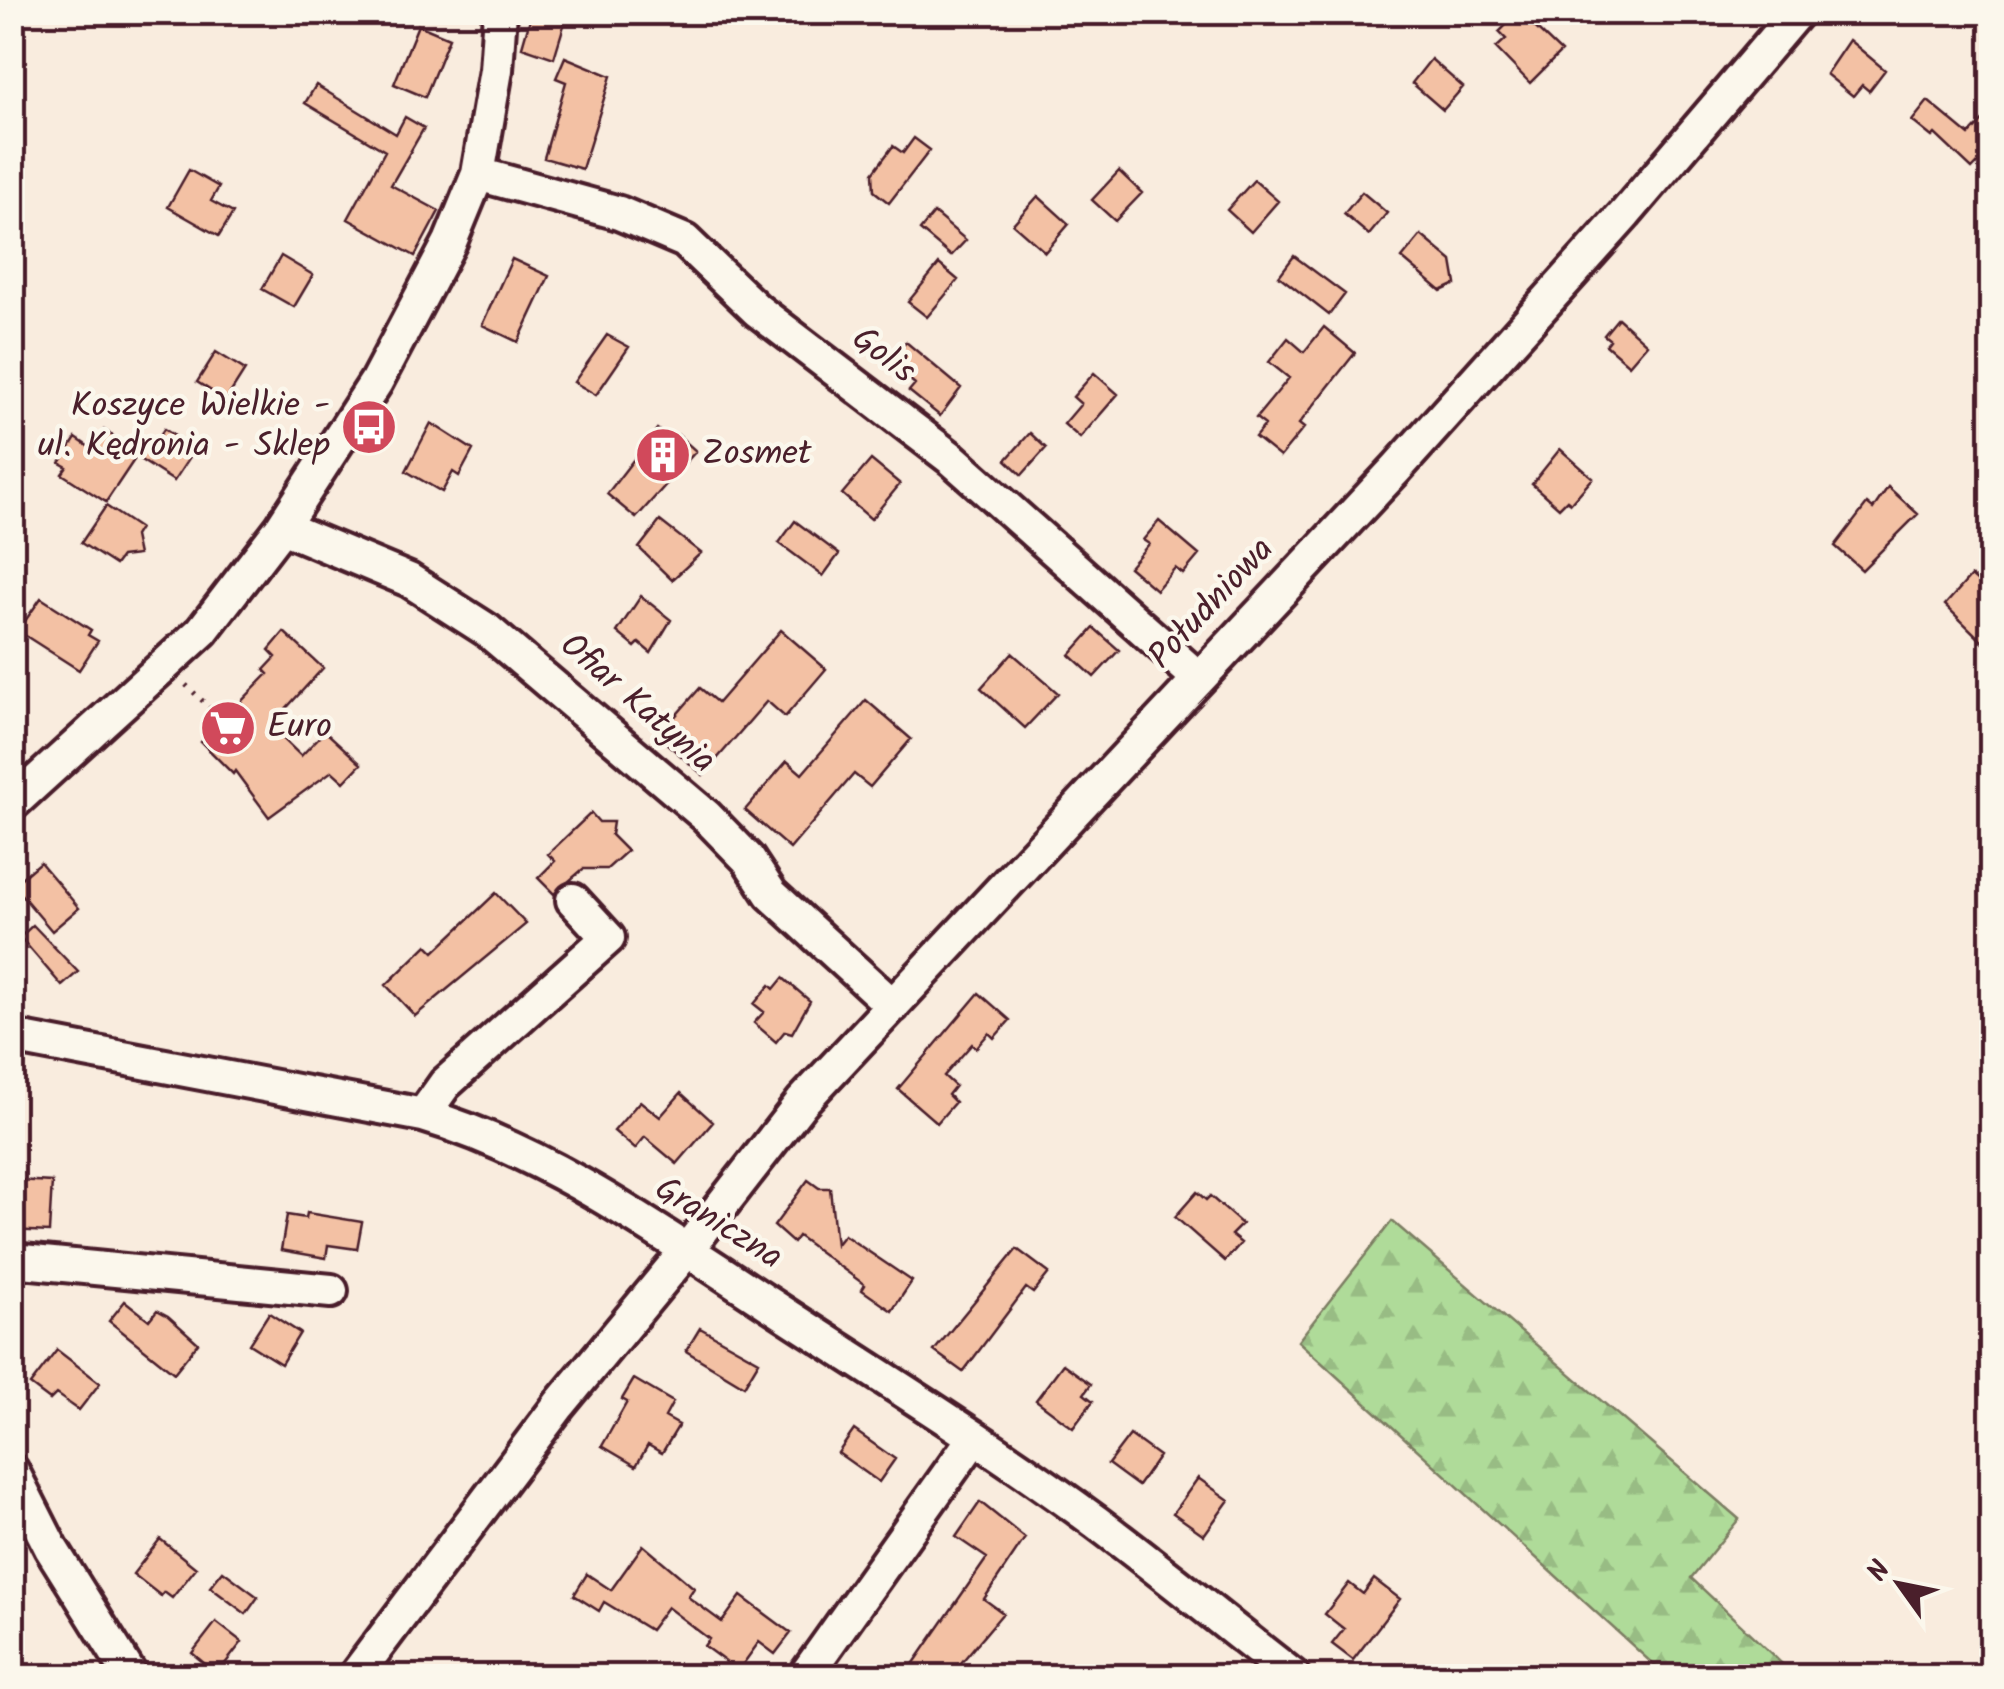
<svg xmlns="http://www.w3.org/2000/svg" width="2004" height="1689" viewBox="0 0 2004 1689" font-family="Kalam,sans-serif">
  <style>
    .forest { fill: url(#forest-firs); stroke: #7c7d62; stroke-width: 2.5 }
    .building { fill: #f3c1a4; stroke: #4a1f2b; stroke-width: 2.5 }
    .lines { fill: none; stroke-linecap: round; stroke-linejoin: round }
    .minor-casing { stroke: #4a1f2b; stroke-width: 40 }
    .path { stroke: #4a1f2b; stroke-width: 5; stroke-dasharray: 2.5 8; stroke-linecap: butt }
    .minor { stroke: #fbf7ec; stroke-width: 32 }
    .labels { text-anchor: middle; dominant-baseline: central; stroke-width: 9; stroke-linejoin: round; paint-order: stroke }
    .street-label { font-size: 35px; fill: #4a1f2b; stroke: #fbf7ec }
    .poi-label { font-size: 35px; fill: #4a1f2b; stroke: #fbf7ec; text-anchor: start }
  </style>
  <defs>
    <pattern id="forest-firs" width="22" height="20" patternUnits="userSpaceOnUse" patternTransform="scale(2.5)"><rect width="22" height="20" fill="#afdb99"/><path d="M5 1l3.5 6h-7zM16 11l3.5 6h-7z" fill="#98bc84"/></pattern>
  </defs>
  <rect width="100%" height="100%" fill="#f9ecde"/>
  <filter id="ink" filterUnits="userSpaceOnUse"><feTurbulence type="fractalNoise" baseFrequency=".01" numOctaves="2"/><feDisplacementMap in="SourceGraphic" scale="20" xChannelSelector="R" yChannelSelector="G"/><feConvolveMatrix kernelMatrix="1 2 1 2 8 2 1 2 1" color-interpolation-filters="sRGB"/></filter>
  <g filter="url(#ink)">
    <!-- forest -->
    <path class="forest" d="M 1392,1221 L 1739,1519 L 1691,1578 L 1795,1676 L 1666,1676 L 1298,1341 Z"/>
    <!-- building -->
    <path class="building" d="M 532,12 L 568,12 L 554,58 L 522,47 Z
      M 1519,12 L 1561,52 L 1530,83 L 1496,48 L 1506,39 L 1499,32 Z
      M 418,25 L 449,38 L 425,97 L 394,84 Z
      M 1849,40 L 1885,70 L 1869,91 L 1862,85 L 1853,96 L 1826,74 Z
      M 565,57 L 611,76 L 582,169 L 544,158 L 566,82 L 556,78 Z
      M 1431,59 L 1463,87 L 1443,110 L 1412,83 Z
      M 316,85 L 396,134 L 405,117 L 424,128 L 391,185 L 439,211 L 415,256 L 348,219 L 385,151 L 305,103 Z
      M 1928,101 L 1969,135 L 1992,111 L 1992,148 L 1972,169 L 1935,134 L 1932,137 L 1912,121 Z
      M 914,138 L 930,150 L 889,203 L 874,191 L 873,173 L 893,146 L 903,153 Z
      M 189,170 L 219,187 L 211,201 L 233,213 L 219,236 L 168,207 Z
      M 1119,171 L 1142,193 L 1115,221 L 1092,200 Z
      M 1254,180 L 1278,201 L 1251,232 L 1227,210 Z
      M 1362,192 L 1387,213 L 1369,235 L 1344,214 Z
      M 1038,196 L 1069,224 L 1045,252 L 1013,224 Z
      M 934,213 L 966,240 L 951,256 L 920,230 Z
      M 1421,235 L 1452,261 L 1456,284 L 1441,291 L 1402,258 Z
      M 281,256 L 313,275 L 294,307 L 262,289 Z
      M 1294,256 L 1345,294 L 1329,315 L 1279,276 Z
      M 512,259 L 549,276 L 518,342 L 482,325 Z
      M 939,264 L 958,280 L 927,317 L 908,302 Z
      M 1618,318 L 1647,344 L 1629,365 L 1606,345 L 1610,340 L 1604,335 Z
      M 1324,327 L 1355,353 L 1299,424 L 1304,428 L 1280,457 L 1255,437 L 1265,425 L 1256,418 L 1289,378 L 1269,362 L 1288,338 L 1304,352 Z
      M 607,335 L 629,347 L 596,395 L 574,382 Z
      M 906,342 L 961,388 L 940,416 L 909,391 L 915,384 L 889,363 Z
      M 216,352 L 245,370 L 226,400 L 197,382 Z
      M 1094,373 L 1118,394 L 1080,438 L 1064,424 L 1081,404 L 1073,397 Z
      M 431,423 L 473,450 L 459,476 L 453,472 L 442,492 L 406,471 Z
      M 164,429 L 195,449 L 174,481 L 136,457 L 106,502 L 62,474 L 67,467 L 60,463 L 76,438 L 92,449 L 104,430 L 139,453 L 150,436 L 157,440 Z
      M 657,429 L 672,442 L 678,435 L 696,451 L 636,518 L 607,494 Z
      M 1030,433 L 1046,448 L 1022,475 L 1006,460 Z
      M 1560,449 L 1593,478 L 1571,503 L 1567,500 L 1559,508 L 1532,484 Z
      M 871,460 L 900,484 L 871,519 L 842,494 Z
      M 1888,487 L 1918,514 L 1862,570 L 1835,546 L 1867,504 L 1873,509 Z
      M 106,506 L 139,528 L 134,536 L 138,555 L 121,557 L 115,565 L 81,543 Z
      M 660,521 L 701,553 L 672,580 L 639,548 Z
      M 795,521 L 839,554 L 823,576 L 779,543 Z
      M 1159,521 L 1199,555 L 1183,574 L 1175,568 L 1156,590 L 1129,567 L 1149,544 L 1143,540 Z
      M 1971,576 L 1992,594 L 1992,651 L 1945,605 Z
      M 641,596 L 671,620 L 651,653 L 639,643 L 635,647 L 617,632 Z
      M 41,598 L 91,630 L 88,635 L 98,641 L 79,670 L 18,631 Z
      M 1094,628 L 1119,650 L 1094,677 L 1070,655 Z
      M 781,630 L 826,669 L 785,717 L 767,701 L 703,775 L 658,736 L 700,688 L 718,703 Z
      M 284,632 L 323,668 L 270,726 L 301,756 L 325,731 L 361,764 L 344,782 L 332,771 L 269,817 L 235,771 L 233,774 L 201,742 L 216,728 L 210,708 L 229,714 L 268,674 L 264,670 L 276,657 L 269,650 Z
      M 1012,653 L 1058,693 L 1025,728 L 981,688 Z
      M 866,700 L 911,739 L 870,787 L 854,774 L 790,849 L 745,810 L 787,761 L 802,774 Z
      M 591,813 L 599,822 L 613,822 L 611,835 L 627,851 L 607,869 L 583,869 L 554,894 L 538,878 L 555,861 L 548,854 Z
      M 40,862 L 79,908 L 52,931 L 13,885 Z
      M 496,893 L 526,924 L 415,1016 L 386,985 L 427,945 L 434,952 Z
      M 33,925 L 78,972 L 62,986 L 20,937 Z
      M 783,978 L 810,1001 L 792,1033 L 785,1031 L 776,1042 L 754,1023 L 764,1012 L 754,1004 L 770,985 L 774,989 Z
      M 979,993 L 1010,1020 L 994,1038 L 989,1033 L 976,1048 L 972,1044 L 944,1076 L 955,1086 L 948,1095 L 955,1102 L 937,1123 L 898,1089 Z
      M 681,1093 L 713,1122 L 677,1164 L 645,1137 L 635,1149 L 614,1131 L 640,1101 L 660,1117 Z
      M 16,1180 L 52,1182 L 49,1232 L 12,1230 Z
      M 808,1180 L 819,1188 L 830,1188 L 836,1245 L 844,1235 L 912,1281 L 892,1311 L 862,1290 L 865,1285 L 798,1236 L 793,1243 L 774,1226 Z
      M 1197,1192 L 1206,1200 L 1210,1196 L 1242,1224 L 1231,1235 L 1241,1243 L 1225,1261 L 1175,1217 Z
      M 307,1213 L 362,1222 L 357,1249 L 328,1245 L 326,1258 L 281,1250 L 287,1215 L 306,1218 Z
      M 1017,1249 L 1049,1273 L 1033,1293 L 1026,1288 L 963,1372 L 934,1351 Z
      M 125,1301 L 149,1320 L 157,1310 L 168,1316 L 198,1343 L 174,1373 L 109,1321 Z
      M 269,1313 L 300,1333 L 281,1364 L 249,1344 Z
      M 700,1328 L 759,1361 L 744,1386 L 686,1351 Z
      M 57,1350 L 100,1383 L 79,1410 L 56,1394 L 50,1400 L 30,1385 Z
      M 1063,1364 L 1091,1384 L 1084,1394 L 1093,1401 L 1073,1428 L 1036,1400 Z
      M 634,1379 L 673,1402 L 665,1417 L 679,1425 L 662,1453 L 648,1445 L 636,1466 L 602,1446 L 627,1402 L 622,1399 Z
      M 854,1430 L 895,1459 L 879,1482 L 838,1453 Z
      M 1130,1435 L 1159,1456 L 1138,1486 L 1108,1464 Z
      M 1198,1478 L 1229,1500 L 1204,1535 L 1173,1513 Z
      M 980,1502 L 1025,1538 L 984,1599 L 1003,1613 L 950,1676 L 905,1676 L 987,1558 L 956,1537 Z
      M 160,1539 L 196,1568 L 172,1598 L 164,1592 L 161,1596 L 133,1574 Z
      M 643,1545 L 694,1588 L 688,1597 L 722,1622 L 741,1596 L 791,1633 L 775,1654 L 759,1642 L 738,1671 L 704,1646 L 709,1639 L 667,1607 L 650,1630 L 604,1602 L 599,1611 L 574,1595 L 587,1574 L 611,1590 Z
      M 223,1571 L 258,1597 L 246,1614 L 210,1587 Z
      M 1374,1579 L 1400,1599 L 1353,1660 L 1332,1644 L 1344,1629 L 1325,1614 L 1349,1583 L 1363,1594 Z
      M 216,1622 L 242,1642 L 217,1674 L 192,1653 Z"/>
    <g class="lines">
      <!-- minor casing -->
      <g class="minor-casing">
        <path id="minor" d="M 478,174 L 619,213 L 685,241 L 757,310 L 952,459 L 1197,677
          M 282,527 L 409,580 L 487,630 L 706,816 L 748,859 L 771,894 L 893,1006
          M 12,804 L 202,631 L 282,527 L 376,382 L 450,242 L 478,174 L 496,70 L 500,12
          M 12,1037 L 423,1115 C 548,1152 659,1232 768,1303 C 878,1375 990,1444 1096,1522 C 1163,1572 1227,1625 1293,1676
          M 423,1115 L 445,1084 L 608,938 L 573,900
          M 12,1260 L 331,1291
          M 12,1471 L 51,1548 L 131,1676
          M 355,1676 L 559,1405 L 687,1250 L 802,1102 L 1396,469 L 1625,214 L 1797,12
          M 805,1676 L 974,1438"/>
      </g>
      <!-- path -->
      <path class="path" d="M 186,685 L 210,708"/>
      <!-- minor -->
      <use href="#minor" class="minor"/>
    </g>
  </g>
  <!-- icons -->
  <defs>
    <g id="bus-disc" transform="scale(2.875)"><circle r="9.5" fill="#d1495b" stroke="#fbf7ec"/><path d="M-5-6H5V4H4V6H2V4H-2V6H-4V4H-5ZM-3.5-4V0h7V-4ZM-3.5 1.2v1.5H-2V1.2ZM2 1.2v1.5H3.5V1.2Z" fill="#fff"/></g>
    <g id="building-disc" transform="scale(2.875)"><circle r="9.5" fill="#d1495b" stroke="#fbf7ec"/><path d="M-4-6H4V6H1V3H-1V6H-4ZM-2.5-4.3h1.7v1.8h-1.7ZM.8-4.3h1.7v1.8H.8ZM-2.5-1h1.7V.8h-1.7ZM.8-1h1.7V.8H.8Z" fill="#fff"/></g>
    <g id="supermarket-disc" transform="scale(2.875)"><circle r="9.5" fill="#d1495b" stroke="#fbf7ec"/><path d="M-6-5.5h2.5l.6 2H6L4.5 2H-2.5L-4.4-4H-6ZM-1.5 3.2a1.3 1.3 0 1 0 .1 0ZM3 3.2a1.3 1.3 0 1 0 .1 0Z" fill="#fff"/></g>
  </defs>
  <g fill-rule="evenodd">
    <use href="#bus-disc" x="369" y="427"/>
    <use href="#building-disc" x="663" y="455"/>
    <use href="#supermarket-disc" x="228" y="728"/>
  </g>
  <g class="labels">
    <!-- street labels -->
    <g class="street-label">
      <text transform="translate(883 356) rotate(37)">Golis</text>
      <text transform="translate(1212 604) rotate(-47)">Południowa</text>
      <text transform="translate(637 704) rotate(41)">Ofiar Katynia</text>
      <text transform="translate(718 1224) rotate(32)">Graniczna</text>
    </g>
    <!-- poi labels -->
    <g class="poi-label">
      <text x="330" y="407" text-anchor="end">Koszyce Wielkie -<tspan x="330" dy="40">ul. Kędronia - Sklep</tspan></text>
      <text x="702" y="455">Zosmet</text>
      <text x="267" y="728">Euro</text>
    </g>
  </g>
  <!-- margin -->
  <rect width="2004" height="1689" fill="none" stroke="#fbf7ec" stroke-width="50"/>
  <rect x="25" y="25" width="1954" height="1639" fill="none" stroke="#4a1f2b" stroke-width="4" filter="url(#ink)"/>
  <!-- north arrow -->
  <g transform="translate(1899 1584) rotate(303)" stroke="#fbf7ec" stroke-width="8" paint-order="stroke">
  <path d="M0-8L18 38L0 25L-18 38Z" fill="#4a1f2b"/>
  <text y="-15" font-size="28" font-weight="bold" text-anchor="middle" fill="#4a1f2b">N</text>
  </g>
</svg>
